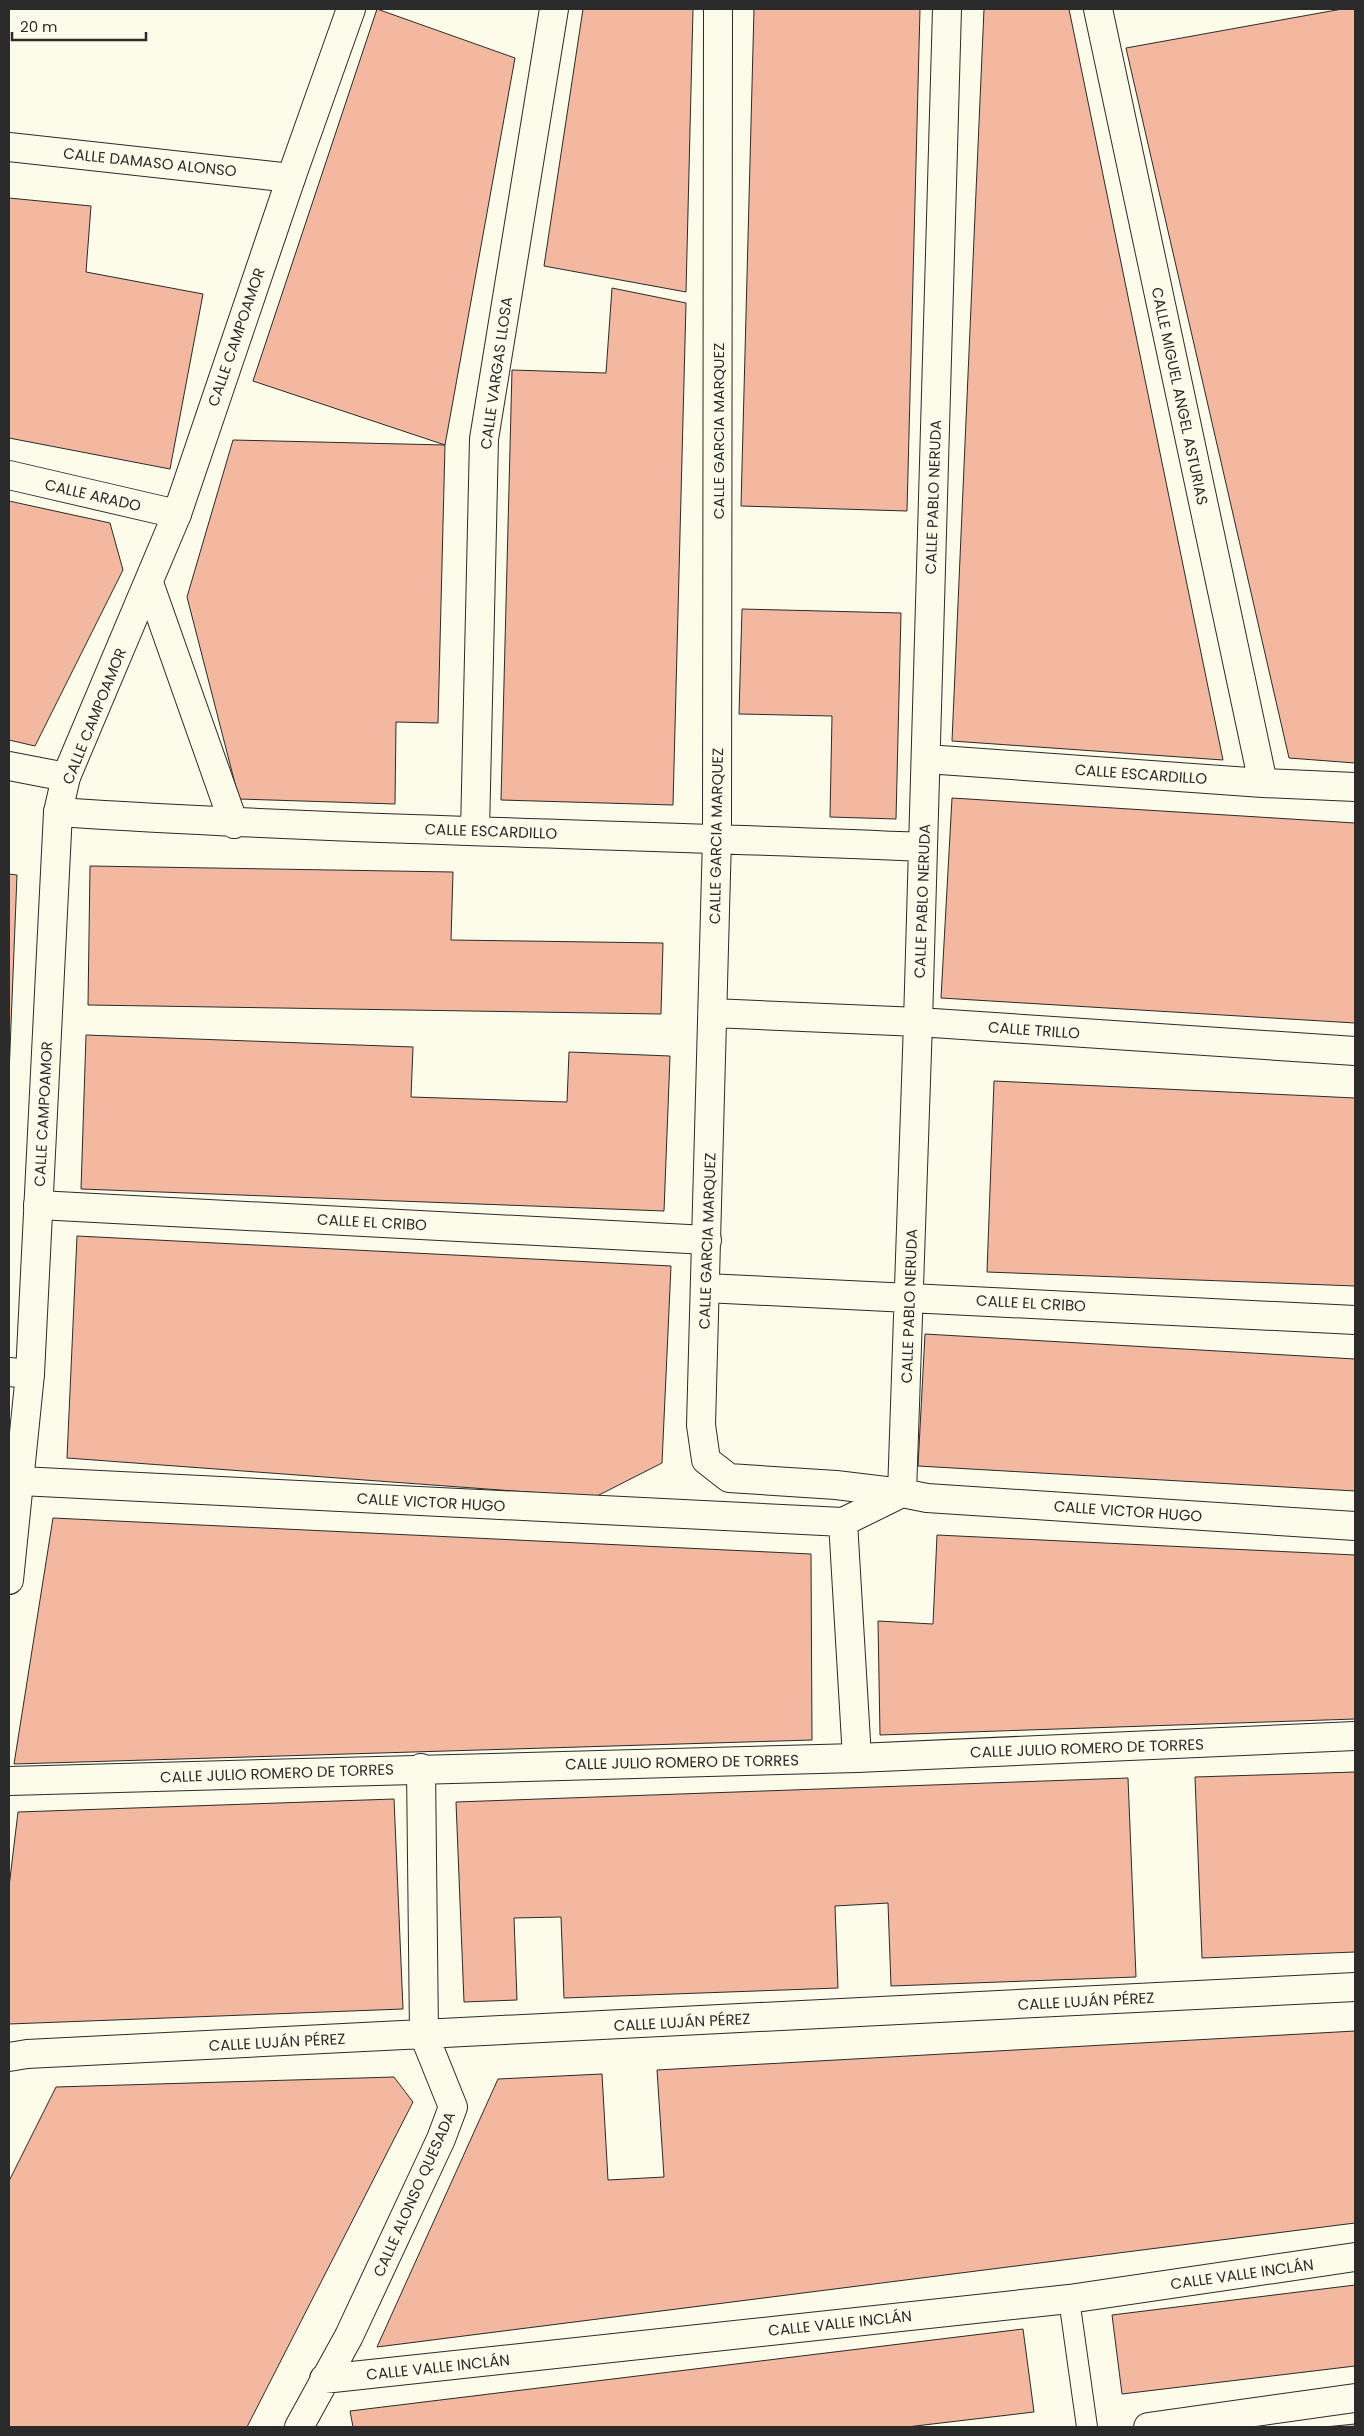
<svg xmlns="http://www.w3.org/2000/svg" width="1364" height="2436" viewBox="0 0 1364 2436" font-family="Poppins,sans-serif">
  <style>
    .building { fill: #f2b8a0; stroke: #2b2b2b }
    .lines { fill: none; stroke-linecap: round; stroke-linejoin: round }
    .service-casing { stroke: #2b2b2b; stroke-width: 22 }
    .minor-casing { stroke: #2b2b2b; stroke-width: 30 }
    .tertiary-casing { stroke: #2b2b2b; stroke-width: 30 }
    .service { stroke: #fdfbea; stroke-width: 20 }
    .minor { stroke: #fdfbea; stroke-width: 28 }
    .tertiary { stroke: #fdfbea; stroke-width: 28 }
    .labels { text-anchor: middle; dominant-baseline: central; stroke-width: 4; stroke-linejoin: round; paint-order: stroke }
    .street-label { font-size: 15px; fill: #2b2b2b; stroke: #fdfbea }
  </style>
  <rect width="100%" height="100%" fill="#fdfbea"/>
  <!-- building -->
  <path class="building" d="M 377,9 L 515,58 L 445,445 L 253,381 Z
    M 583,9 L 693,9 L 686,292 L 544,266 Z
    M 754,9 L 920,9 L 907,511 L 741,506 Z
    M 984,9 L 1069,9 L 1223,760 L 952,741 Z
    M 1342,9 L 1355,9 L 1355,763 L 1289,758 L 1126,48 Z
    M 9,198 L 91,206 L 86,272 L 203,294 L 170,469 L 9,438 Z
    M 612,288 L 686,303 L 673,805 L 501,800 L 512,370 L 606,373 Z
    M 233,440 L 445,445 L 438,723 L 396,722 L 395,804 L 239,799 L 187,597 Z
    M 9,501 L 110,523 L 123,570 L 35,746 L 9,740 Z
    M 742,609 L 901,613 L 896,819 L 830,817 L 832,716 L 739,714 Z
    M 952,798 L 1355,823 L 1355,1023 L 941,998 Z
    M 90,866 L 453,872 L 451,940 L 663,943 L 661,1014 L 88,1005 Z
    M 9,874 L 17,875 L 9,1075 Z
    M 86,1035 L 413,1047 L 411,1097 L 567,1102 L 569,1052 L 670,1056 L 664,1211 L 81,1189 Z
    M 994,1081 L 1355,1098 L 1355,1286 L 987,1272 Z
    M 77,1236 L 671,1266 L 662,1463 L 595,1497 L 67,1458 Z
    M 925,1334 L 1355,1359 L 1355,1491 L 918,1466 Z
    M 53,1518 L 811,1554 L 812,1740 L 14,1764 Z
    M 937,1535 L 1355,1555 L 1355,1719 L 880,1735 L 878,1621 L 933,1624 Z
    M 1355,1772 L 1355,1952 L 1202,1958 L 1195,1777 Z
    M 1128,1778 L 1136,1977 L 891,1986 L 888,1903 L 835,1906 L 838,1988 L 564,1998 L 561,1917 L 514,1918 L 517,2000 L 464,2002 L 456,1802 Z
    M 394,1799 L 403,2009 L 9,2024 L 9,1887 L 18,1812 Z
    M 1355,2031 L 1355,2223 L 377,2347 L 498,2079 L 602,2074 L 608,2180 L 664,2177 L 657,2070 Z
    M 394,2077 L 413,2102 L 247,2427 L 9,2427 L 9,2181 L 56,2087 Z
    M 1355,2285 L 1355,2366 L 1122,2394 L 1112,2315 Z
    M 1023,2329 L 1034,2412 L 907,2427 L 353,2427 L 350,2411 Z
    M 1355,2424 L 1355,2427 L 1325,2427 Z"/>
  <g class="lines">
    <!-- service casing -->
    <g class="service-casing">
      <path id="service" d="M 1069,2299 L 1087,2427"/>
    </g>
    <!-- minor casing -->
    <g class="minor-casing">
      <path id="minor" d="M 718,9 L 717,838 L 701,1425 L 706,1460 L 729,1478 L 836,1485 L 902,1493 L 927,1498 L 1355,1526
        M 1098,9 L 1263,783
        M 9,147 L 291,178
        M 9,475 L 177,514
        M 149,583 L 234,824
        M 926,759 L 1263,783 L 1355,787
        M 9,766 L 66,777
        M 58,812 C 346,831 635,834 923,847
        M 475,831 L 484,439 L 554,9
        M 713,1013 L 918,1022 L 1355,1051
        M 38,1205 L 707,1240
        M 706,1288 L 1355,1320
        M 9,1372 L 30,1374
        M 20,1481 L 843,1522 L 902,1493
        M 902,1493 L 918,1022 L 947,9
        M 843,1522 L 857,1758
        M 9,2057 L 27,2054 L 1355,1987
        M 324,2379 L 1069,2299 L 1355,2257
        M 299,2427 L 349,2336 L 441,2139 L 453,2107 L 424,2035 L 421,1768
        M 1148,2427 L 1355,2398"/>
    </g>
    <!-- tertiary casing -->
    <g class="tertiary-casing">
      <path id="tertiary" d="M 9,1580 L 30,1374 L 58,812 L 66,777 L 177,514 L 291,178 L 351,9
        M 9,1781 L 857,1758 L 1355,1736"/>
    </g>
    <!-- service -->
    <use href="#service" class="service"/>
    <!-- minor -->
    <use href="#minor" class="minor"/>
    <!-- tertiary -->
    <use href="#tertiary" class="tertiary"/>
  </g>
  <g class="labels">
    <!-- street labels -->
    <g class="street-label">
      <text transform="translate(150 162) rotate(6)">CALLE DAMASO ALONSO</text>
      <text transform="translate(236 337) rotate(-71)">CALLE CAMPOAMOR</text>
      <text transform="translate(496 373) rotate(-82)">CALLE VARGAS LLOSA</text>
      <text transform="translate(1180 396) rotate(78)">CALLE MIGUEL ANGEL ASTURIAS</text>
      <text transform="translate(718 431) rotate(-90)">CALLE GARCIA MARQUEZ</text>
      <text transform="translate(93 495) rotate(13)">CALLE ARADO</text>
      <text transform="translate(933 497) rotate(-88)">CALLE PABLO NERUDA</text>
      <text transform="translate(94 716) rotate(-68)">CALLE CAMPOAMOR</text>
      <text transform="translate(1141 774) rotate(4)">CALLE ESCARDILLO</text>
      <text transform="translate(491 831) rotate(2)">CALLE ESCARDILLO</text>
      <text transform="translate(716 836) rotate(-89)">CALLE GARCIA MARQUEZ</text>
      <text transform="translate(922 901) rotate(-88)">CALLE PABLO NERUDA</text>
      <text transform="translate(1034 1030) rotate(4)">CALLE TRILLO</text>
      <text transform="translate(43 1114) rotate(-87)">CALLE CAMPOAMOR</text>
      <text transform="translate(372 1222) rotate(3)">CALLE EL CRIBO</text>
      <text transform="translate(707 1241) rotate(-88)">CALLE GARCIA MARQUEZ</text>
      <text transform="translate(1031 1303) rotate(3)">CALLE EL CRIBO</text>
      <text transform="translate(909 1306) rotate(-88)">CALLE PABLO NERUDA</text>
      <text transform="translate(431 1502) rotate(3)">CALLE VICTOR HUGO</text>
      <text transform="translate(1128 1511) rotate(4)">CALLE VICTOR HUGO</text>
      <text transform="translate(1087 1748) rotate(-2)">CALLE JULIO ROMERO DE TORRES</text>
      <text transform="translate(682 1762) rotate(-1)">CALLE JULIO ROMERO DE TORRES</text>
      <text transform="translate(277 1773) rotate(-2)">CALLE JULIO ROMERO DE TORRES</text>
      <text transform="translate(1086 2001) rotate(-3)">CALLE LUJÁN PÉREZ</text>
      <text transform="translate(682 2022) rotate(-3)">CALLE LUJÁN PÉREZ</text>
      <text transform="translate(277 2042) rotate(-3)">CALLE LUJÁN PÉREZ</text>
      <text transform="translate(414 2194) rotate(-66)">CALLE ALONSO QUESADA</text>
      <text transform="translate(1242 2274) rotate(-8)">CALLE VALLE INCLÁN</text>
      <text transform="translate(840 2323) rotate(-6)">CALLE VALLE INCLÁN</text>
      <text transform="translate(438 2367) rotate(-6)">CALLE VALLE INCLÁN</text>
    </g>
  </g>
  <!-- border -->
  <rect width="1364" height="2436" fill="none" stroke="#2b2b2b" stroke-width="20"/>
  <!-- scale -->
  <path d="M12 32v8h134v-8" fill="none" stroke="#2b2b2b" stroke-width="2.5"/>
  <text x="20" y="32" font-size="15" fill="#2b2b2b" stroke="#fdfbea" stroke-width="4" paint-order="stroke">20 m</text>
</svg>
